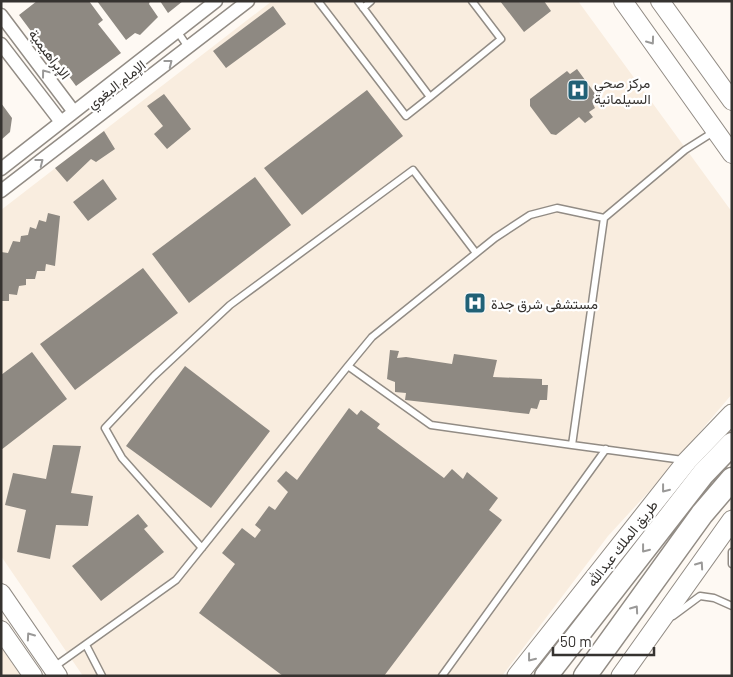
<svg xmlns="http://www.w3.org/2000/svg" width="733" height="677" viewBox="0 0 733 677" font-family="Barlow,Vazirmatn,sans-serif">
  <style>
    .built { fill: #f9eddf }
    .building { fill: #8e8982 }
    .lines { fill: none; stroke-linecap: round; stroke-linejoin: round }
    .lane-casing { stroke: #928c85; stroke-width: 9 }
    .street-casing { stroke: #928c85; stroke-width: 15 }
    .secondary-casing { stroke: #928c85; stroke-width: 20 }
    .primary-casing { stroke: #928c85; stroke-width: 21 }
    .highway-casing { stroke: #928c85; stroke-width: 25 }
    .lane { stroke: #fff; stroke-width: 6 }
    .street { stroke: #fff; stroke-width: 12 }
    .secondary { stroke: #fff; stroke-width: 18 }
    .primary { stroke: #fff; stroke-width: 19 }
    .highway { stroke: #fff; stroke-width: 22 }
    .oneway { stroke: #9a9998 }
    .labels { text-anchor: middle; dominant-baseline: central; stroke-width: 4.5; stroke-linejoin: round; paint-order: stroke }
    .street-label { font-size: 14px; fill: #363330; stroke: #fff }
    .poi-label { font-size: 14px; fill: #363330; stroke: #fff; text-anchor: start }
  </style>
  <rect width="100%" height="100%" fill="#fef9f3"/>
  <!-- built -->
  <path class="built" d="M 272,1 L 578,1 L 732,212 L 732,394 L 655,485 L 608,536 L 502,676 L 83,676 L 1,556 L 1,210 Z
    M 1,647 L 21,676 L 1,676 Z"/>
  <!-- building -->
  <path class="building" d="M 37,1 L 89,1 L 103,20 L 98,24 L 121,53 L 76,86 L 57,60 L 54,62 L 19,15 Z
    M 97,1 L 150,1 L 149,4 L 158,17 L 140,35 L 135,33 L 126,40 Z
    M 160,1 L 183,1 L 168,13 Z
    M 500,1 L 544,1 L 551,11 L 524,32 Z
    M 273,6 L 286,24 L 226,68 L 213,51 Z
    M 577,69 L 599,99 L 593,104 L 595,108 L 589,112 L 593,117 L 585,123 L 579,117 L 556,135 L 551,134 L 530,106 L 530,99 L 567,71 L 570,74 Z
    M 367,90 L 403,136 L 302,215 L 264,168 Z
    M 164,94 L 191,129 L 167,149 L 154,134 L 163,126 L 147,106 Z
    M 1,103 L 12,118 L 10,132 L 1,140 Z
    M 104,131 L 115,149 L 96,162 L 91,159 L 67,182 L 55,168 Z
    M 255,177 L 291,225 L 189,303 L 152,254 Z
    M 103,179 L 117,199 L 88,221 L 73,202 Z
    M 48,213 L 60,216 L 55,266 L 46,264 L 45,271 L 37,271 L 35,279 L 26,279 L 26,285 L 19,286 L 17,295 L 9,294 L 9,301 L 1,301 L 1,252 L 8,253 L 13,241 L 20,242 L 21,236 L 28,235 L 30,227 L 36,229 L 39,220 L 46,222 Z
    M 143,268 L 178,313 L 75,390 L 40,344 Z
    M 390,350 L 399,351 L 397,358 L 406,357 L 452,364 L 454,354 L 497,360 L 493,377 L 542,379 L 542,385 L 548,385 L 547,400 L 540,400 L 537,409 L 531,408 L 529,414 L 405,400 L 406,393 L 395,392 L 395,382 L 387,379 Z
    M 32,352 L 67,399 L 1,450 L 1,375 Z
    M 185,366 L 270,431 L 211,508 L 126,446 Z
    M 349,408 L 357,415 L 361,410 L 380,424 L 377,428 L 444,478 L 452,469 L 463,479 L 467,472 L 498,498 L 489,510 L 502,520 L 384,676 L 283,676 L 199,613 L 235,564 L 222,553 L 242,528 L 255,538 L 261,530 L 255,525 L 269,506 L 275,510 L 288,492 L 277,481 L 286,471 L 297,480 Z
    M 53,445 L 81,446 L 71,493 L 93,496 L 88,526 L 56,525 L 50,559 L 17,552 L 26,510 L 5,505 L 13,473 L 46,479 Z
    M 138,514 L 148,526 L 144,529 L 164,552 L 101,601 L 72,566 Z"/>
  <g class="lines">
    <!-- lane casing -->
    <g class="lane-casing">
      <path id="lane" d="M 318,1 L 406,116 L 430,97 L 358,1
        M 363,8 L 371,1
        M 177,31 L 188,47
        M 430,97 L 501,39 L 472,1
        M 572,445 L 431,425 L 348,366 L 372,337 L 495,238 L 530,215 L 557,208 L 604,218
        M 683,460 L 572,445 L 604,218 L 685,150 L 715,131
        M 202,548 L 122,458 L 105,428 L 154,376 L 230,305 L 413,170 L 476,253
        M 732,552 L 732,564
        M 673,616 L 700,596 L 714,598 L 732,606
        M 86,645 L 102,676
        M 54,667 L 176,580 L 348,366
        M 442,676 L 606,449"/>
    </g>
    <!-- street casing -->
    <g class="street-casing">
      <path id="street" d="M 1,15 L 74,112
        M 1,44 L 61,122
        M 1,169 L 216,1
        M 1,191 L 248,1"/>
    </g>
    <!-- secondary casing -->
    <g class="secondary-casing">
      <path id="secondary" d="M 623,1 L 732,154
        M 660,1 L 732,101
        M 1,593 L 58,676
        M 1,630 L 33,676"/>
    </g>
    <!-- primary casing -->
    <g class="primary-casing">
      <path id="primary" d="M 517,676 L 687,461 L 732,414
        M 621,676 L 732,520"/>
    </g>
    <!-- highway casing -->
    <g class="highway-casing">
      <path id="highway" d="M 546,676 L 703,474 L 732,444
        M 585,676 L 702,514 L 732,479"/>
    </g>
    <!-- lane -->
    <use href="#lane" class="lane"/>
    <!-- street -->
    <use href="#street" class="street"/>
    <!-- secondary -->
    <use href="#secondary" class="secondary"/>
    <!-- primary -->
    <use href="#primary" class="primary"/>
    <!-- highway -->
    <use href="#highway" class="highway"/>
  </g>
  <!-- one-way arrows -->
  <defs><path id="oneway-chevron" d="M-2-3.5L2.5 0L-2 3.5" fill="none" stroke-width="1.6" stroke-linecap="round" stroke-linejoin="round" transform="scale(1.25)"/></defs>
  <g class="oneway">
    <use href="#oneway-chevron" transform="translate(651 41) rotate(54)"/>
    <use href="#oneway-chevron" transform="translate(169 63) rotate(-38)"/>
    <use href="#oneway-chevron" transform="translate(45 73) rotate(-127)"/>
    <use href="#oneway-chevron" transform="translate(40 162) rotate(-38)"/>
    <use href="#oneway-chevron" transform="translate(665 489) rotate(128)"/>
    <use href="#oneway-chevron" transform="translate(645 549) rotate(128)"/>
    <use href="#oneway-chevron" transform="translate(700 565) rotate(-55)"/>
    <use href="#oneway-chevron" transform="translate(635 609) rotate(-55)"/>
    <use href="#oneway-chevron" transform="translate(30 636) rotate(-125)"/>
    <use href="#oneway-chevron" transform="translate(531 658) rotate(128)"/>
  </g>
  <!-- icons -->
  <defs>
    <g id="hospital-square" transform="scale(1.125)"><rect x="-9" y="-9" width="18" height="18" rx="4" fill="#216176" stroke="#fff"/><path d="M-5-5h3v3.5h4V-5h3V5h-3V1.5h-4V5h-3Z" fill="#fff"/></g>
  </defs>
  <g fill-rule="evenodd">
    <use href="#hospital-square" x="578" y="90"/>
    <use href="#hospital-square" x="475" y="303"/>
  </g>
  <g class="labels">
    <!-- street labels -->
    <g class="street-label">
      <text transform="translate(50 54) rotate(53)">الإبراهيمية</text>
      <text transform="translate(116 84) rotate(-38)">الإمام البغوي</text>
      <text transform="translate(622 543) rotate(-52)">طريق الملك عبدالله</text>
    </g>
    <!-- poi labels -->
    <g class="poi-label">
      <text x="594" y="82">مركز صحي<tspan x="594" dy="16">السيلمانية</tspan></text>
      <text x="491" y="303">مستشفى شرق جدة</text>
    </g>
  </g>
  <!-- border -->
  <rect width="733" height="677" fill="none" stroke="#363330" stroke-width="5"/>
  <!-- scale -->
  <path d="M553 647v8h101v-8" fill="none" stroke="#363330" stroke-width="2.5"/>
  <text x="560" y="647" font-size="15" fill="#363330" stroke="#ffffff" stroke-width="4" paint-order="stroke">50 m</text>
</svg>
